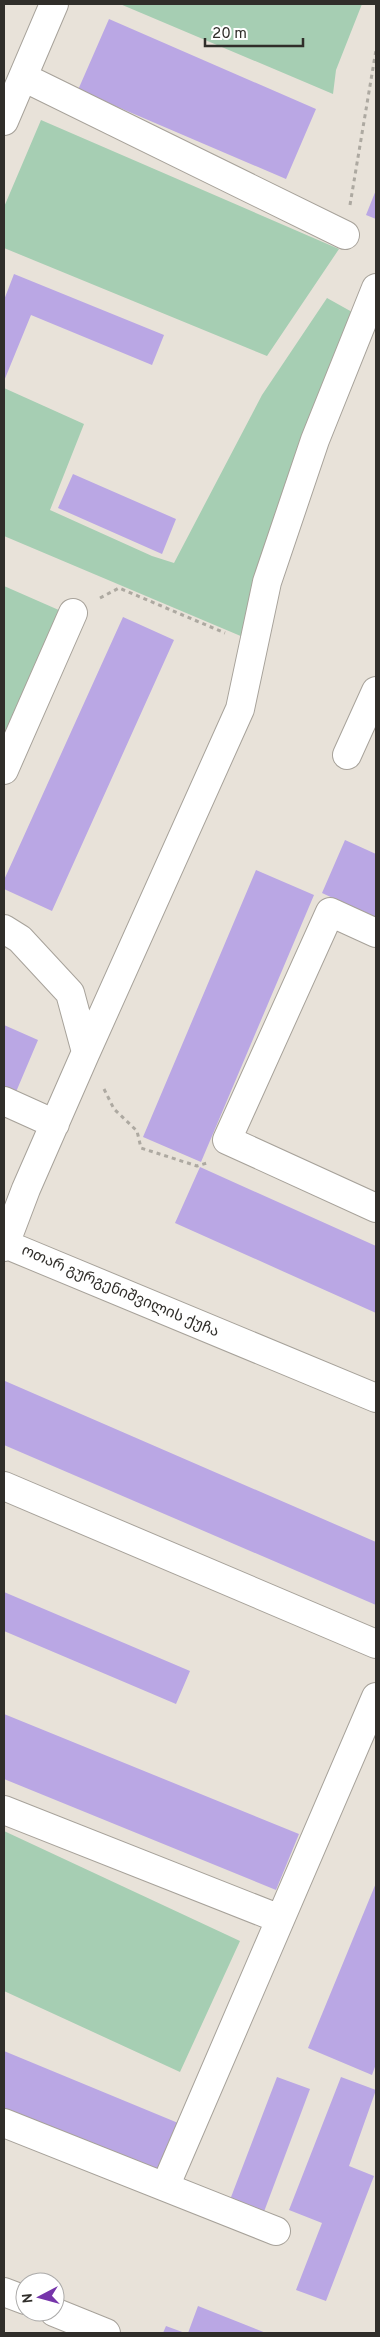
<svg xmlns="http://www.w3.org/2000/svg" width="380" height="2337" viewBox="0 0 380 2337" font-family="Overpass,'Noto Sans Georgian',sans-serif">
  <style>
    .green { fill: #a6ceb3 }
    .building { fill: #baa7e4 }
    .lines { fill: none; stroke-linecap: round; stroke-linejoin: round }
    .minor-casing { stroke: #a7a29a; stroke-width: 30 }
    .path { stroke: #ada9a1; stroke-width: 3; stroke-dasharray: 4 4; stroke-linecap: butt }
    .minor { stroke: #fff; stroke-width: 28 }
    .labels { text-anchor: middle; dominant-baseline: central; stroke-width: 4; stroke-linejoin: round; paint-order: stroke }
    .street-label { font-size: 15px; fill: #302e2a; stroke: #fff }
  </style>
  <rect width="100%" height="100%" fill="#e8e2d9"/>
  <!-- green -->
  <path class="green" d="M 120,4 L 362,4 L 336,70 L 333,94 Z
    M 41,120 L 339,249 L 267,356 L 4,248 L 4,207 Z
    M 327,298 L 361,317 L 243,637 L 4,536 L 4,388 L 84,424 L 50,510 L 152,556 L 174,563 L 262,395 Z
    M 4,586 L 61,611 L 4,744 Z
    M 4,1831 L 240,1941 L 180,2072 L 4,1991 Z"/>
  <!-- building -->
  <path class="building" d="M 109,19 L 316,109 L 286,179 L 78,90 Z
    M 376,190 L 376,219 L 366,215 Z
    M 14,274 L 164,335 L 152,365 L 31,315 L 4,381 L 4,300 Z
    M 73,474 L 176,519 L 162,554 L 58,508 Z
    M 123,617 L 174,640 L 52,911 L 4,889 L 4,880 Z
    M 345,840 L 376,854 L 376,918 L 322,893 Z
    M 256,870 L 314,895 L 201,1162 L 143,1137 Z
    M 4,1025 L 38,1040 L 13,1099 L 4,1095 Z
    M 200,1167 L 376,1246 L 376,1313 L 175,1223 Z
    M 5,1381 L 376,1542 L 376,1605 L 4,1445 Z
    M 4,1592 L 190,1671 L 176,1704 L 4,1631 Z
    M 4,1714 L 299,1834 L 276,1890 L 4,1779 Z
    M 376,1883 L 376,2064 L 372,2075 L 308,2048 Z
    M 4,2051 L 183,2125 L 162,2176 L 4,2110 Z
    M 277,2077 L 310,2089 L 262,2217 L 228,2205 Z
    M 341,2077 L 376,2090 L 349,2166 L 374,2176 L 326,2301 L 296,2290 L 322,2223 L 289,2210 Z
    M 198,2306 L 266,2333 L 188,2333 Z
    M 166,2326 L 185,2333 L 163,2333 Z"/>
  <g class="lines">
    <!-- minor casing -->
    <g class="minor-casing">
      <path id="minor" d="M 23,77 L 345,235
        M 4,121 L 54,4
        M 347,755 L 376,691
        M 4,770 L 73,613
        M 4,929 L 20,939 L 70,993 L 86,1052 L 26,1189 L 4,1247
        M 376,933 L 330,912 L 227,1140 L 376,1208
        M 86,1052 L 240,709 L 267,582 L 315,440 L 376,288
        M 4,1101 L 55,1124
        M 5,1244 L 376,1398
        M 4,1486 L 376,1644
        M 4,1810 L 280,1919
        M 4,2123 L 276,2231
        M 165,2187 L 376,1697
        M 4,2292 L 25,2300
        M 54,2312 L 106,2333"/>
    </g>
    <!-- path -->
    <path class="path" d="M 350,205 L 376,50
      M 100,598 L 119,588 L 225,633
      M 104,1089 L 114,1109 L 137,1131 L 141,1148 L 197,1166 L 207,1163"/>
    <!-- minor -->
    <use href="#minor" class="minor"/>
  </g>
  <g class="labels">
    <!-- street labels -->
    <g class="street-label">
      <text transform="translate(120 1292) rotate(23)">ოთარ გურგენიშვილის ქუჩა</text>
    </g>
  </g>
  <!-- border -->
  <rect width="380" height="2337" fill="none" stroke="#302e2a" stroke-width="10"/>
  <!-- north arrow -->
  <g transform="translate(40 2297) rotate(264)"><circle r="24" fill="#ffffff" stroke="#acabaa"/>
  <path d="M0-4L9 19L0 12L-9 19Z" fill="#7635aa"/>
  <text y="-8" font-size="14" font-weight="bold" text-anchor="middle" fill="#302e2a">N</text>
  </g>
  <!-- scale -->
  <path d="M205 38v8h98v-8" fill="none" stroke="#302e2a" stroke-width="2.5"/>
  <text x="212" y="38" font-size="15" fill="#302e2a" stroke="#ffffff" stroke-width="4" paint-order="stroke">20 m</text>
</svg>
